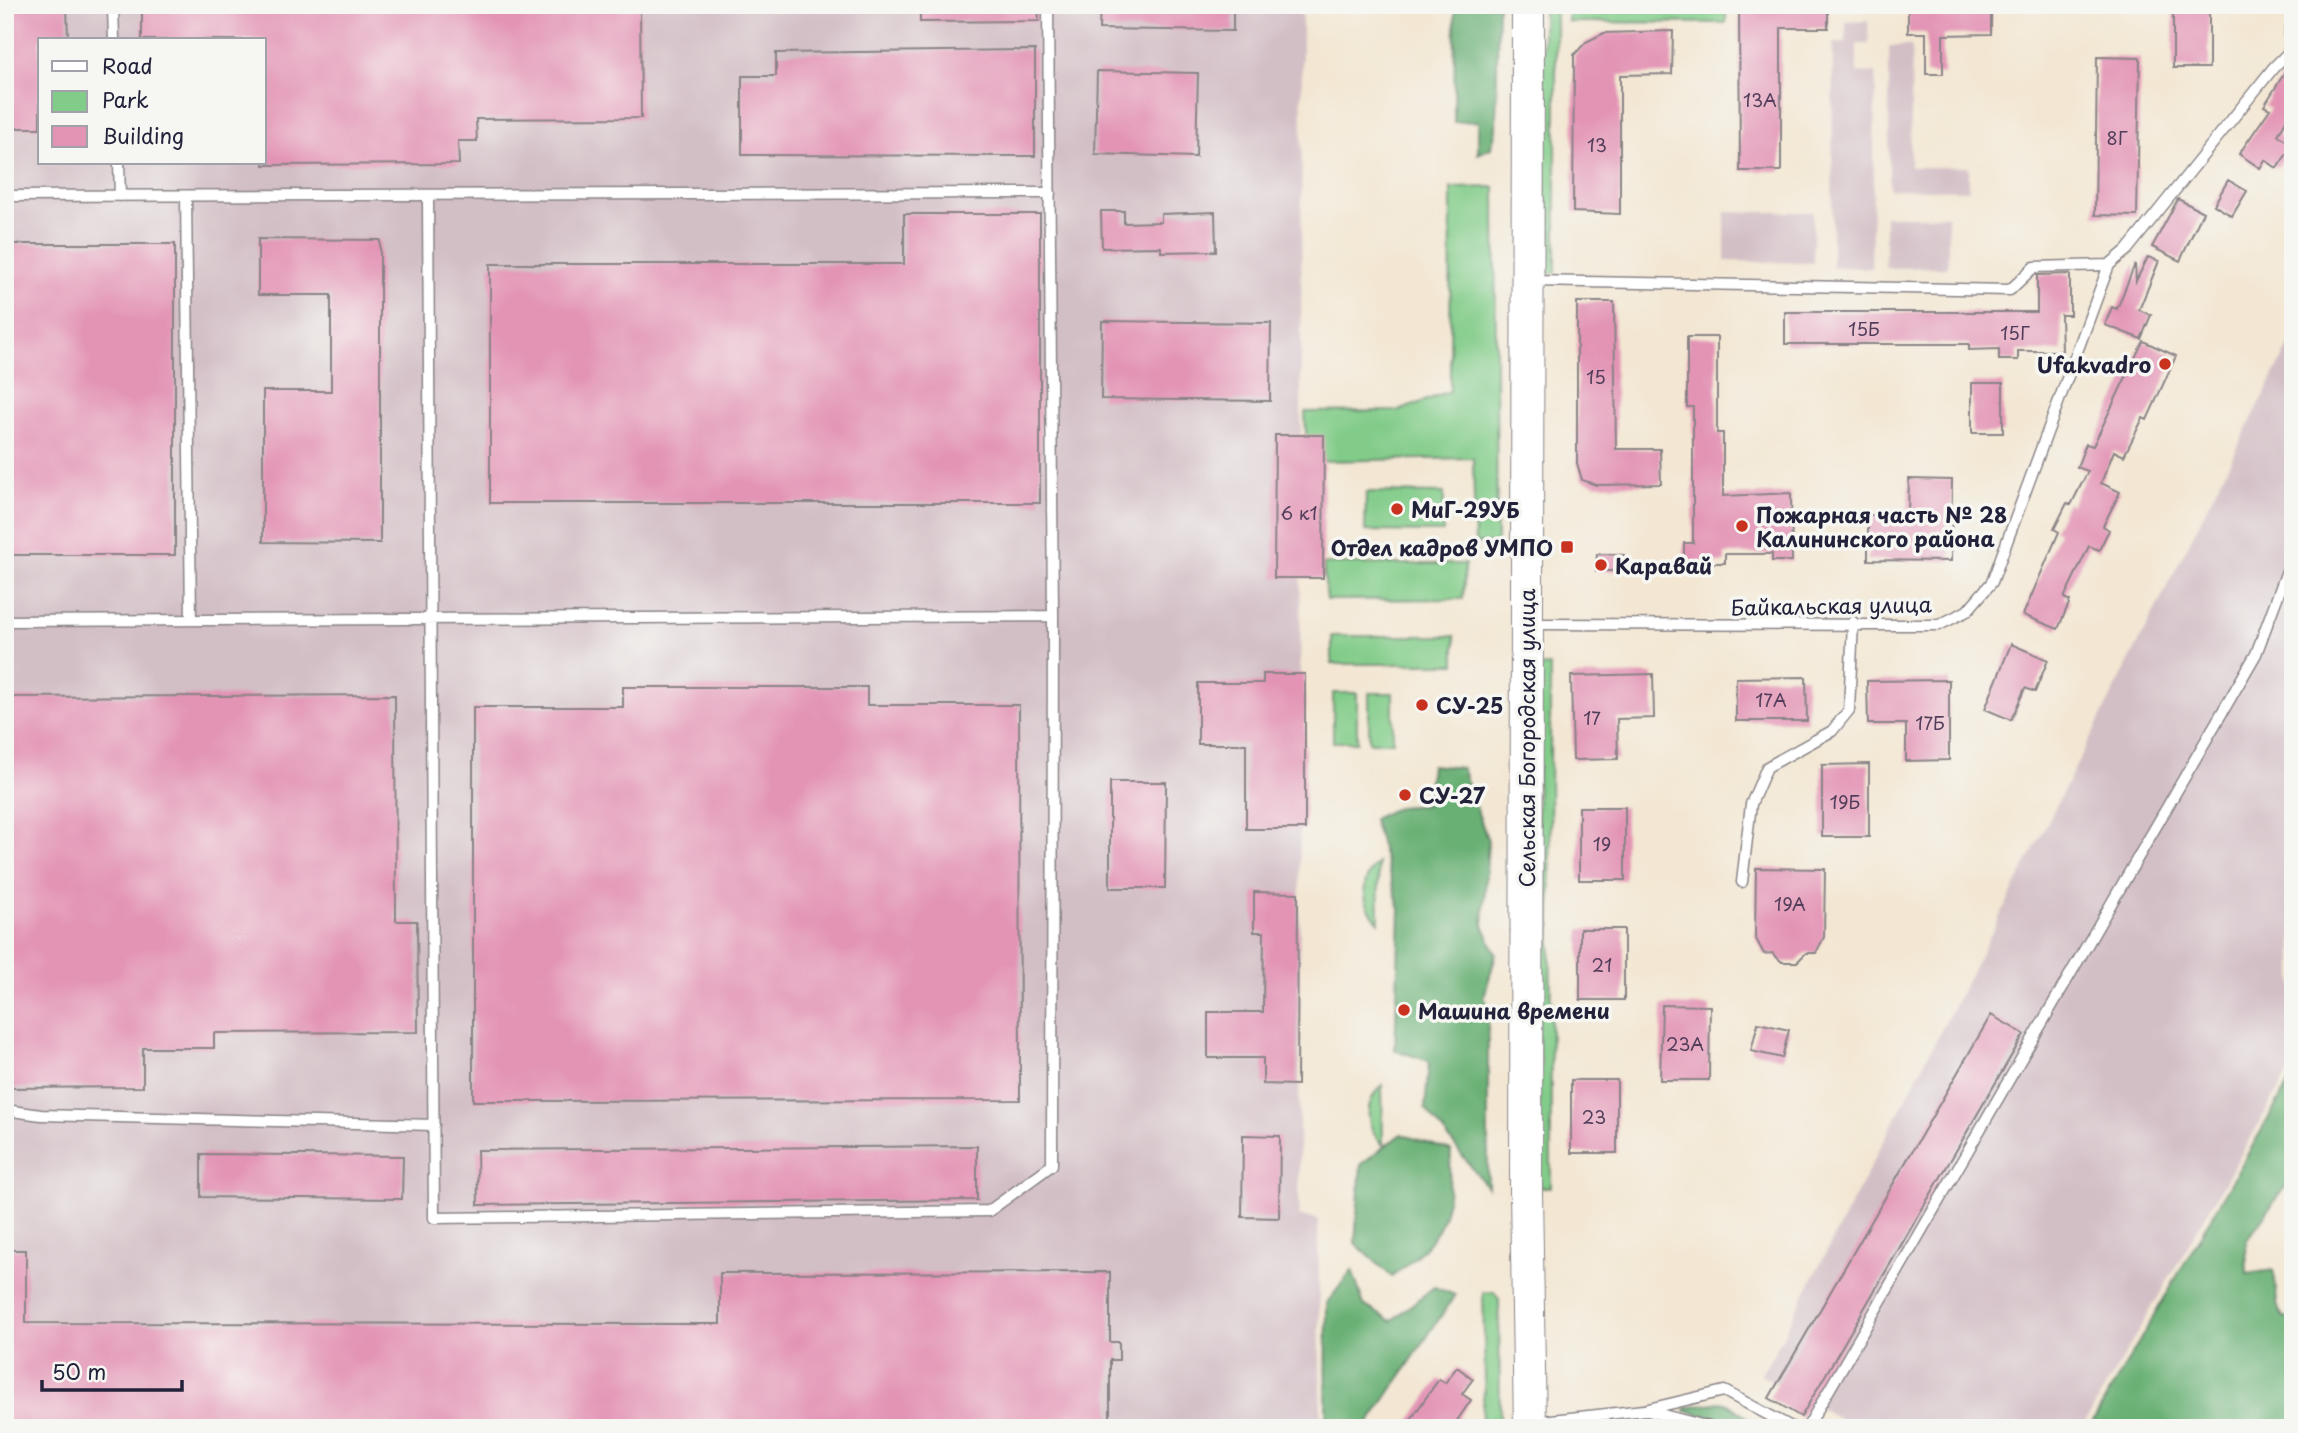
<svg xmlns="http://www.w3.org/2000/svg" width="2298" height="1433" viewBox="0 0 2298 1433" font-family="'Playpen Sans',sans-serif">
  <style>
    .industrial { fill: #d2bec5; fill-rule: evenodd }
    .green { fill: #82cc89; stroke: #527762; stroke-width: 2 }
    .forest { fill: #69b075; stroke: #466958; stroke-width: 2 }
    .building { fill: #e394b5 }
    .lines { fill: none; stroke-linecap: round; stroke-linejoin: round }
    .lane-casing { stroke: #8a8487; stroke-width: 13 }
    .secondary-casing { stroke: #8a8487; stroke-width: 34 }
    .lane { stroke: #fff; stroke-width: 10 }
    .secondary { stroke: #fff; stroke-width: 32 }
    .poi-dot { fill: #c8321e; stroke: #f6f6f2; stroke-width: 2.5 }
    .labels { text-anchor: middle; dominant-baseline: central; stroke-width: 7; stroke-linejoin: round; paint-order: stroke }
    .number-label { font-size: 18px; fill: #523e5a }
    .poi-label { font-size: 21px; font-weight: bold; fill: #22223b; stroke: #f6f6f2; text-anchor: start }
    .street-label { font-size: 21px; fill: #22223b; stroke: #f6f6f2 }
  </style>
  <rect width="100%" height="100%" fill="#f6f6f2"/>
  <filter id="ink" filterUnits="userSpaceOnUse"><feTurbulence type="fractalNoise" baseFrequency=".0143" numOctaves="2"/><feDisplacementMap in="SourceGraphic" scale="14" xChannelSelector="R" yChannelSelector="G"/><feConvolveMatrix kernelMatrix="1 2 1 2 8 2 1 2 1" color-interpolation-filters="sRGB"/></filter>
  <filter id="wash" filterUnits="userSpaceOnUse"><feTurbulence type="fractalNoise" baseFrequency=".00686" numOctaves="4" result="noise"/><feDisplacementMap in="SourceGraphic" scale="28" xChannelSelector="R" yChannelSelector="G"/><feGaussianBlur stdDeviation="1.57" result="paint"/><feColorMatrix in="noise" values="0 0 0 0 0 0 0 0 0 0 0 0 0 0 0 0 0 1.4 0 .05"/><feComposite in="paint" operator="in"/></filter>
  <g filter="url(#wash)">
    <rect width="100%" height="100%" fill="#f3e7d3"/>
    <!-- industrial -->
    <path class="industrial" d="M 5,5 L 1302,5 L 1299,1216 L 1318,1219 L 1321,1428 L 5,1428 ZM 40,40 L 264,40 L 264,163 L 40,163 Z
      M 1868,21 L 1869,44 L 1857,44 L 1857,72 L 1876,73 L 1871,268 L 1832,267 L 1833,43 L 1846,43 L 1846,22 Z
      M 1889,46 L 1912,46 L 1910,167 L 1969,167 L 1969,190 L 1889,189 Z
      M 1725,212 L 1813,212 L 1813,263 L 1725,261 Z
      M 1885,216 L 1948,216 L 1948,267 L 1885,268 Z
      M 2293,338 L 2293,1065 L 2082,1428 L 1856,1428 L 1760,1374 L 1773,1355 L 1993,930 Z"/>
    <!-- green -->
    <path class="green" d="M 1543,5 L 1556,5 L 1556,273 L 1543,273 Z
      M 1568,5 L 1726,5 L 1726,23 L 1568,22 Z
      M 1495,187 L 1497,544 L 1475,543 L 1473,458 L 1323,461 L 1306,435 L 1305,412 L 1399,411 L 1450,391 L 1451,188 Z
      M 1366,492 L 1444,493 L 1443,532 L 1365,531 Z
      M 1323,564 L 1465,564 L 1463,599 L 1327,600 Z
      M 1332,636 L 1455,636 L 1455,664 L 1332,664 Z
      M 1550,666 L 1551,1187 L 1539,1187 L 1537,667 Z
      M 1333,693 L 1357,693 L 1357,742 L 1333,742 Z
      M 1369,693 L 1393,693 L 1393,742 L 1369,742 Z
      M 1378,863 L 1379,922 C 1361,904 1359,880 1378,863 Z
      M 1382,1085 L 1383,1145 C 1365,1127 1363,1103 1382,1085 Z
      M 1494,1292 L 1499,1299 L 1500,1428 L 1481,1428 L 1485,1377 L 1483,1293 Z"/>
    <!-- forest -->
    <path class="forest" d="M 1455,5 L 1498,5 L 1496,130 L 1491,148 L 1478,154 L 1478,121 L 1454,122 Z
      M 1431,765 L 1462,768 L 1488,841 L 1483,925 L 1496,954 L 1484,997 L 1488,1005 L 1488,1188 L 1425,1108 L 1429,1061 L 1395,1050 L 1400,909 L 1373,819 L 1398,807 L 1426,805 Z
      M 2293,1076 L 2293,1176 L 2246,1241 L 2247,1274 L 2273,1270 C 2278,1286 2273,1303 2283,1317 L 2293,1318 L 2293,1428 L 2089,1428 Z
      M 1401,1134 L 1451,1151 C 1448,1221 1447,1232 1392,1277 L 1355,1243 L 1361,1164 Z
      M 1352,1270 L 1364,1305 L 1391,1321 L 1434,1287 L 1455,1295 L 1366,1428 L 1326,1428 L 1327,1303 Z
      M 1720,1402 L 1728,1404 L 1761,1428 L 1685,1411 L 1686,1408 Z"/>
    <g id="blocks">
      <!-- building -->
      <path class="building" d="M 5,5 L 67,5 L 68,40 L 40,40 L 40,128 L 5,128 Z
        M 142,5 L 640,5 L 641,118 L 476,119 L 477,141 L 458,141 L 459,164 L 264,165 L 264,40 L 142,40 Z
        M 920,5 L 1038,5 L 1039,21 L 920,22 Z
        M 1100,5 L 1233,5 L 1233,31 L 1099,29 Z
        M 1739,5 L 1828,5 L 1828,28 L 1781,28 L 1781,171 L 1740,171 Z
        M 1908,5 L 1991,5 L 1991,34 L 1943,35 L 1943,74 L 1926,74 L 1926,33 L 1908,33 Z
        M 2173,6 L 2209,6 L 2209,68 L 2173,68 Z
        M 1673,31 L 1672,74 L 1620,75 L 1620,214 L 1573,212 L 1574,55 L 1586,42 L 1604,33 Z
        M 1035,50 L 1035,156 L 742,155 L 742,76 L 776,76 L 776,53 Z
        M 2097,57 L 2140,58 L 2137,216 L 2095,215 Z
        M 2293,59 L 2293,108 L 2278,135 L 2293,145 L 2277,168 L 2265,160 L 2260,168 L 2239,154 L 2270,109 L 2264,106 Z
        M 1097,71 L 1198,73 L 1196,157 L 1095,154 Z
        M 2228,180 L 2247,191 L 2232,216 L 2214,205 Z
        M 2178,199 L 2203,212 L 2180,261 L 2152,247 Z
        M 1101,211 L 1124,211 L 1124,223 L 1161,222 L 1161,214 L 1215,212 L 1216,251 L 1161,252 L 1161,247 L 1102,248 Z
        M 904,214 L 1040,214 L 1040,503 L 490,503 L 490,264 L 904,264 Z
        M 258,239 L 380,240 L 380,543 L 263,542 L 263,391 L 331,391 L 331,295 L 258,295 Z
        M 5,244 L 175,244 L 175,555 L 5,555 Z
        M 2148,257 L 2159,261 L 2139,310 L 2151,315 L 2141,339 L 2105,325 L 2112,307 L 2117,309 L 2135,264 L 2136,281 Z
        M 2070,274 L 2070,315 L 2061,315 L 2062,351 L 2018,351 L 2018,360 L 1999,360 L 1999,349 L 1969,350 L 1969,344 L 1785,344 L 1785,312 L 2037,312 L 2037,275 Z
        M 1577,302 L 1614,302 L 1616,449 L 1660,449 L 1661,484 L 1596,485 L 1582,480 L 1577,463 Z
        M 1102,321 L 1271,323 L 1270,401 L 1101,399 Z
        M 1687,337 L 1717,337 L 1717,433 L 1723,433 L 1723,496 L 1791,493 L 1792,561 L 1772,561 L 1772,554 L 1725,554 L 1725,563 L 1684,563 L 1684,543 L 1693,543 L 1693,407 L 1687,407 Z
        M 2143,341 L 2176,356 L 2147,420 L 2143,418 L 2124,456 L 2114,451 L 2101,483 L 2120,492 L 2103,526 L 2109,530 L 2099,550 L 2089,546 L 2064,598 L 2070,601 L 2058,629 L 2023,615 L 2059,532 L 2054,529 L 2067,503 L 2071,505 L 2088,471 L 2077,467 L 2086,444 L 2093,446 Z
        M 1972,383 L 2003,383 L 2003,433 L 1972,433 Z
        M 1275,435 L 1324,435 L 1323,578 L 1274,578 Z
        M 1909,479 L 1952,480 L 1951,561 L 1868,560 L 1868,515 L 1908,515 Z
        M 1597,554 L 1624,555 L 1624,571 L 1596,571 Z
        M 2011,644 L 2048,660 L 2035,692 L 2025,688 L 2011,720 L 1985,709 Z
        M 1263,674 L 1305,674 L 1305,829 L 1246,829 L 1246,744 L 1198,744 L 1198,683 L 1263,683 Z
        M 1653,674 L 1654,718 L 1617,719 L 1618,759 L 1573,760 L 1571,676 Z
        M 1806,677 L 1807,721 L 1736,721 L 1736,678 Z
        M 1949,680 L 1949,760 L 1906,761 L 1906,724 L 1868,724 L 1867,681 Z
        M 623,687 L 867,687 L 867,705 L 1019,705 L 1020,1100 L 473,1101 L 473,707 L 623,707 Z
        M 395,695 L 396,921 L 417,921 L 418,1032 L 214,1033 L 214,1048 L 143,1048 L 143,1087 L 5,1088 L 5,697 Z
        M 1869,764 L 1869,837 L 1822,837 L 1822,765 Z
        M 1110,782 L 1166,782 L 1165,888 L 1110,888 Z
        M 1579,807 L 1625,807 L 1625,880 L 1579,880 Z
        M 1756,868 L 1825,869 L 1824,937 L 1816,953 L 1806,953 L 1797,962 L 1782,962 L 1772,953 L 1764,954 L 1755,937 Z
        M 1254,892 L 1298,893 L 1297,1085 L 1263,1084 L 1263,1058 L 1208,1058 L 1208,1012 L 1263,1012 L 1264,932 L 1254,932 Z
        M 1580,929 L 1624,929 L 1624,1000 L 1580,1000 Z
        M 1662,1005 L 1710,1006 L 1709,1080 L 1660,1080 Z
        M 1991,1015 L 2024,1034 L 1801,1417 L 1769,1398 Z
        M 1758,1023 L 1789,1030 L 1782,1058 L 1751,1051 Z
        M 1571,1080 L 1617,1080 L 1617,1153 L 1571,1153 Z
        M 1243,1135 L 1280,1136 L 1279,1218 L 1242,1217 Z
        M 977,1146 L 977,1200 L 478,1205 L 477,1150 Z
        M 201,1154 L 403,1156 L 402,1199 L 201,1197 Z
        M 5,1250 L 26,1250 L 26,1323 L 720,1324 L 720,1273 L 1110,1272 L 1110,1342 L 1119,1342 L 1119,1360 L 1110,1360 L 1110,1428 L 5,1428 Z
        M 1457,1367 L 1473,1379 L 1462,1394 L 1471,1400 L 1452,1428 L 1405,1428 L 1439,1379 L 1445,1383 Z"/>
    </g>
  </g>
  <g filter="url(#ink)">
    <use href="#blocks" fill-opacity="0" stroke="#8a8487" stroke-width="2"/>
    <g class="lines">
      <!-- lane casing -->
      <g class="lane-casing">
        <path id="lane" d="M 113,5 L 114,40
          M 119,163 L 120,196
          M 5,196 L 1050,193
          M 186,196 L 191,620
          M 428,196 L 434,1218 L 989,1211 L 1052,1165 L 1053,616 L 1048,5
          M 1531,281 L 2010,290 L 2034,267 L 2109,265 L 2127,250 L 2274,67 L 2289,52 L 2290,29 L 2293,29
          M 5,621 L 1053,616
          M 1529,624 L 1939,625 L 1967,611 L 1992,582 L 2109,265
          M 1742,882 L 1751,804 L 1767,767 L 1832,731 L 1849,710 L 1853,622
          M 5,1110 L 41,1115 L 434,1125
          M 1648,1411 L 1713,1428
          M 1533,1422 L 1644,1410 L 1724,1391 L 1793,1428
          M 1807,1428 L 2256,654 L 2293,555"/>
      </g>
      <!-- secondary casing -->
      <g class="secondary-casing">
        <path id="secondary" d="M 1528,5 L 1526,1192 L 1530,1428"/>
      </g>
      <!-- lane -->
      <use href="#lane" class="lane"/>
      <!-- secondary -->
      <use href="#secondary" class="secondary"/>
    </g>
  </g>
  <!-- markers -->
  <g class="poi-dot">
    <circle cx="2165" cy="364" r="7"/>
    <circle cx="1397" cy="509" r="7"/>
    <circle cx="1742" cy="526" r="7"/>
    <rect x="1560" y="540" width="14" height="14" rx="3.5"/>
    <circle cx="1601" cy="565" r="7"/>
    <circle cx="1422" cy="705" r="7"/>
    <circle cx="1405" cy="795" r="7"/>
    <circle cx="1404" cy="1010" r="7"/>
  </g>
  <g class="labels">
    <!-- number labels -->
    <g class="number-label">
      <text x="1760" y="99">13А</text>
      <text x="2117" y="137">8Г</text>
      <text x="1597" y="144">13</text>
      <text x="1864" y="328">15Б</text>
      <text x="2015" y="332">15Г</text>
      <text x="1596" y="376">15</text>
      <text x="1299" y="512">6 к1</text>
      <text x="1771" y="699">17А</text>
      <text x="1592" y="717">17</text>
      <text x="1930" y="722">17Б</text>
      <text x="1845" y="801">19Б</text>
      <text x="1602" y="843">19</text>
      <text x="1790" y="903">19А</text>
      <text x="1602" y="964">21</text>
      <text x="1685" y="1043">23А</text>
      <text x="1594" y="1116">23</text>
    </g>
    <!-- poi labels -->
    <g class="poi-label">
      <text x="2151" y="364" text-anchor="end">Ufakvadro</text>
      <text x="1411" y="509">МиГ-29УБ</text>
      <text x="1756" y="514">Пожарная часть № 28<tspan x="1756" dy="24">Калининского района</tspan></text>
      <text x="1553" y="547" text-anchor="end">Отдел кадров УМПО</text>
      <text x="1615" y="565">Каравай</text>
      <text x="1436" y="705">СУ-25</text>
      <text x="1419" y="795">СУ-27</text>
      <text x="1418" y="1010">Машина времени</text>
    </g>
    <!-- street labels -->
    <g class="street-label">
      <text transform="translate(1831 605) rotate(-1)">Байкальская улица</text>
      <text transform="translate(1526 738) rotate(-90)">Сельская Богородская улица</text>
    </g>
  </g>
  <!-- margin -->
  <rect width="2298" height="1433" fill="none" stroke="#f6f6f2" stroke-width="28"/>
  <!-- legend -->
  <rect x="38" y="38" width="228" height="126" fill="#f6f6f2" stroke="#a1a1a9" stroke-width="2"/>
  <rect x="52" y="61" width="35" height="10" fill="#ffffff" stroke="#a1a1a9" stroke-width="2"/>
  <text x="102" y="74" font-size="21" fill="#22223b">Road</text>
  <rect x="52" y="91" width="35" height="21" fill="#82cc89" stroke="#a1a1a9" stroke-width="2"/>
  <text x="102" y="108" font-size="21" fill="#22223b">Park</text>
  <rect x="52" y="126" width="35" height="21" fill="#e394b5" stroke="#a1a1a9" stroke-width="2"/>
  <text x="102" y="144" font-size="21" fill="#22223b">Building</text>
  <!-- scale -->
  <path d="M42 1380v10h140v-10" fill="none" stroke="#22223b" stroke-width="3.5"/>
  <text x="52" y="1380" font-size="21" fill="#22223b" stroke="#f6f6f2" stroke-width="5" paint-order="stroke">50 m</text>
</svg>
